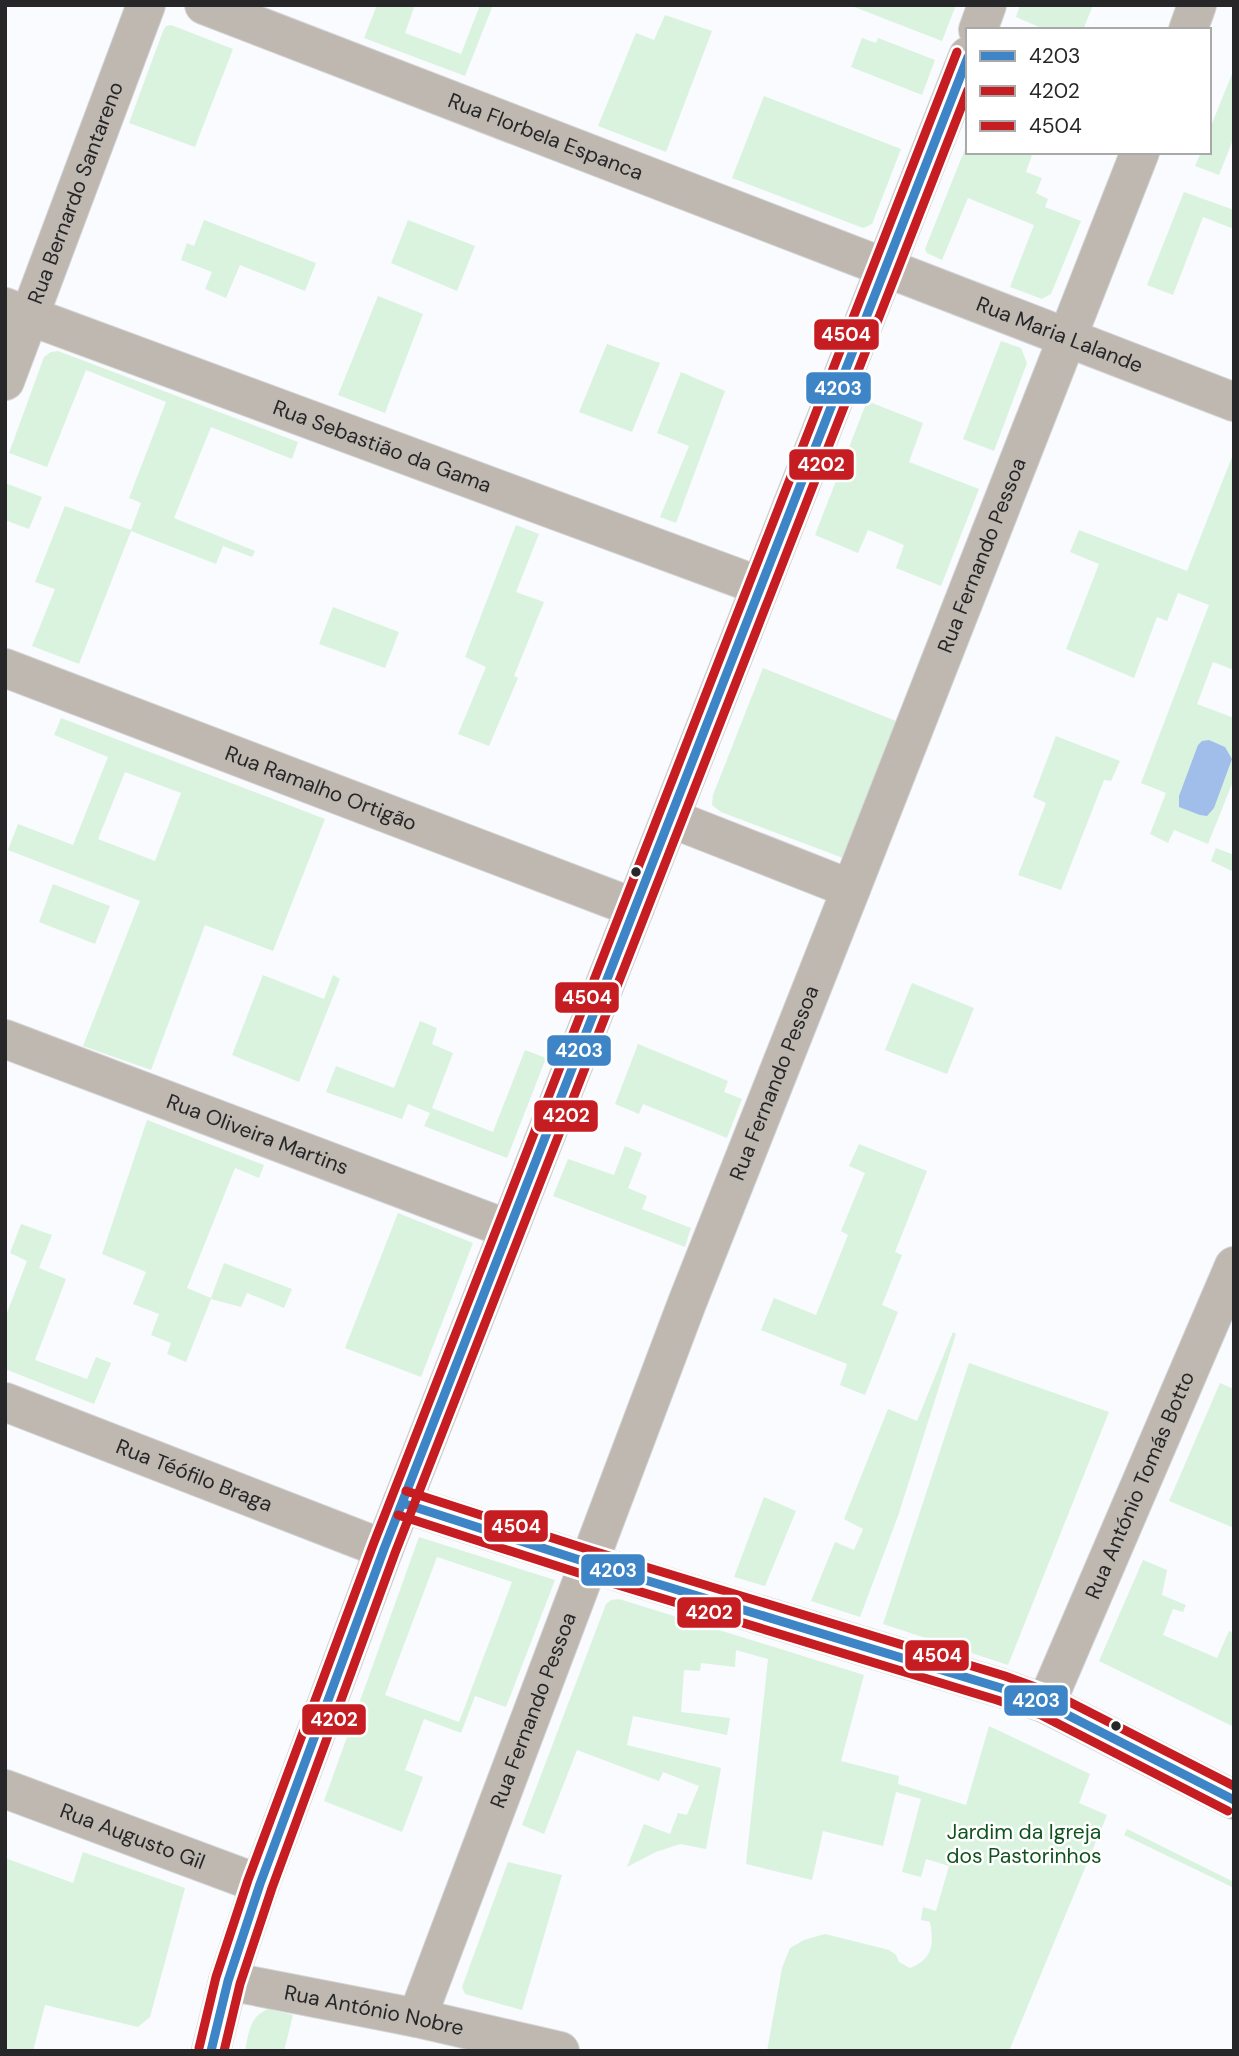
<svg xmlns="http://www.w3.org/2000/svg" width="1239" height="2056" viewBox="0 0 1239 2056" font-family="'DM Sans',sans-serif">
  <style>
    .green { fill: #daf3de; fill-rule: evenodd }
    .water { fill: #a1bdea }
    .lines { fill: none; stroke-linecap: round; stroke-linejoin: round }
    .street-casing { stroke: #d4d5d7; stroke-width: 40 }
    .street { stroke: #beb8b0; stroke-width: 38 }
    .bus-1-casing { stroke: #fff; stroke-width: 14 }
    .bus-2-casing { stroke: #fff; stroke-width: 14 }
    .bus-3-casing { stroke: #fff; stroke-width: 14 }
    .bus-1 { stroke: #3d85c6; stroke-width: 9 }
    .bus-2 { stroke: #c61d23; stroke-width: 9 }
    .bus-3 { stroke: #c61d23; stroke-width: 9 }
    .bus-dot { fill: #27272a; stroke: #fff; stroke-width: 2.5 }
    .labels { text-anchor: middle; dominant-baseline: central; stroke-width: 5; stroke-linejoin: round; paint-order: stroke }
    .street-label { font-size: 21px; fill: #27272a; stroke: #fff }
    .park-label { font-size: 21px; fill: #10531e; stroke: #fff }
    .line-badge { stroke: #fff; stroke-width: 2.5 }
    .badge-label { font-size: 19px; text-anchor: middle; font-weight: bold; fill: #fff }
  </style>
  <rect width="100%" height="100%" fill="#f9fbfe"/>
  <!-- green -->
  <path class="green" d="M 377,5 L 415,5 L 405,33 L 461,54 L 480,5 L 493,5 L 465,76 L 364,38 Z
    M 849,5 L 956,5 L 942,41 Z
    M 1020,5 L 1093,5 L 1083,30 L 1046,30 L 1016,17 Z
    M 665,15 L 712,31 L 666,152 L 598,126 L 636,33 L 654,40 Z
    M 171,25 L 233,49 L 195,147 L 129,123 L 163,31 L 166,26 Z
    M 862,38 L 876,43 L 878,38 L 935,60 L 922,95 L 851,67 Z
    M 1234,69 L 1234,137 L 1219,175 L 1195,166 L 1201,152 L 1209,152 L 1209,131 Z
    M 764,96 L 901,149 L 872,224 L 863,228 L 732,178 Z
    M 965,149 L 968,150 L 968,152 L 982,155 L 983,152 L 1033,152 L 1026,172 L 1042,178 L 1036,193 L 1048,199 L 1045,207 L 1081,221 L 1051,294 L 1042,299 L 1010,287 L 1034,225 L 968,198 L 942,260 L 927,253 L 925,249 Z
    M 1184,192 L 1234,210 L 1234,229 L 1203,217 L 1173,295 L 1147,285 Z
    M 204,220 L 316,263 L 305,291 L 240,265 L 226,298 L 205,289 L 212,272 L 181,260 L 187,243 L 194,246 Z
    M 408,220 L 475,246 L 457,291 L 391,263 Z
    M 378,296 L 423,314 L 385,413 L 338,395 Z
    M 1001,341 L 1021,348 L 1027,363 L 994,451 L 963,439 Z
    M 607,344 L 660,363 L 632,432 L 579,412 Z
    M 58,351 L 298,442 L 292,459 L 211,427 L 174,518 L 255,551 L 252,557 L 223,546 L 216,564 L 131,531 L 79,664 L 32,646 L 55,589 L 35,582 L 65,506 L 131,530 L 141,503 L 129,498 L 166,402 L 86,370 L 47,467 L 9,453 L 44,357 L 51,352 Z
    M 681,372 L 725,391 L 676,523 L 660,517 L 689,446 L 657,433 Z
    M 867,401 L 923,423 L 909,462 L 979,489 L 941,586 L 896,568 L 904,545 L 868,530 L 858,553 L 815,535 Z
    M 1234,452 L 1234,670 L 1213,662 L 1197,704 L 1234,718 L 1234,779 L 1208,844 L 1174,830 L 1168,843 L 1150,834 L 1166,793 L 1141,783 L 1209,605 L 1178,593 L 1167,621 L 1157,617 L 1134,678 L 1066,649 L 1099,564 L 1070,552 L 1079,530 L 1187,571 Z
    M 5,483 L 42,497 L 29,529 L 5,520 Z
    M 516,525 L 539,534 L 516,592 L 544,602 L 514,676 L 518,678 L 489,746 L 458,734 L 486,667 L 465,657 Z
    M 333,607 L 399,632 L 385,668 L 319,644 Z
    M 763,668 L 896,721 L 843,858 L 721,812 L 712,805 L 713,795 Z
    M 61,718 L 325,819 L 273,951 L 205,925 L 151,1070 L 83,1046 L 140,901 L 8,850 L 18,824 L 73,845 L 108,757 L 54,735 ZM 125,772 L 181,793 L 155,861 L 98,839 Z
    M 1056,736 L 1120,761 L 1111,781 L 1104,780 L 1061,890 L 1018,875 L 1046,803 L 1033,797 Z
    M 1216,848 L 1234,855 L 1234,872 L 1211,861 Z
    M 53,884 L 110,906 L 95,944 L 39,922 Z
    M 263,975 L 324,999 L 333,975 L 340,979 L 299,1082 L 232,1055 Z
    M 912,983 L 974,1008 L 947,1074 L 885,1050 Z
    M 420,1021 L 437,1028 L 432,1044 L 453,1053 L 432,1108 L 493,1132 L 525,1050 L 546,1058 L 507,1158 L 424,1126 L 430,1113 L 408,1104 L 402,1119 L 326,1092 L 336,1066 L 394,1088 Z
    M 638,1044 L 728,1081 L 724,1092 L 742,1099 L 727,1138 L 643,1104 L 639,1114 L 615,1104 Z
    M 147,1120 L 264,1165 L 259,1178 L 235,1168 L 187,1288 L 211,1298 L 224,1263 L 292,1289 L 284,1308 L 247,1293 L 241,1307 L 211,1299 L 186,1362 L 167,1354 L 171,1343 L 151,1335 L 159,1314 L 133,1304 L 146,1272 L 102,1254 Z
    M 859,1144 L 927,1171 L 895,1252 L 902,1255 L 882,1305 L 898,1312 L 865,1395 L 840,1385 L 847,1364 L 761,1330 L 774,1298 L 816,1315 L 848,1235 L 841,1231 L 865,1173 L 849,1166 Z
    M 625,1146 L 642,1153 L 628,1188 L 647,1196 L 642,1209 L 691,1228 L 685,1247 L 553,1196 L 568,1159 L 614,1175 Z
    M 398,1213 L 473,1243 L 421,1377 L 345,1348 Z
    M 21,1224 L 52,1235 L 39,1268 L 66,1279 L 35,1360 L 87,1379 L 96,1357 L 111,1363 L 94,1404 L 5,1369 L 5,1318 L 27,1261 L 10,1253 Z
    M 953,1332 L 956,1334 L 898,1516 L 860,1617 L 811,1601 L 835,1542 L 854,1550 L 863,1529 L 844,1519 L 888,1409 L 917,1421 Z
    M 969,1363 L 1109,1412 L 1008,1665 L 883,1624 Z
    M 1220,1383 L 1234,1389 L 1234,1528 L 1169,1501 Z
    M 764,1497 L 796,1511 L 765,1586 L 734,1577 Z
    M 419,1537 L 555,1580 L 506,1707 L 475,1696 L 461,1733 L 424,1719 L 405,1770 L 423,1777 L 402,1832 L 324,1801 ZM 437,1557 L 512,1582 L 459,1722 L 385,1695 Z
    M 1143,1560 L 1167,1570 L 1162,1595 L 1186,1605 L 1183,1612 L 1173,1609 L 1163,1635 L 1217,1658 L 1229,1631 L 1234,1633 L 1234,1727 L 1099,1661 Z
    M 619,1599 L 864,1675 L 841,1761 L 899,1776 L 898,1784 L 966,1805 L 989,1726 L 1090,1774 L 1079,1803 L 1107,1815 L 1009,2051 L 767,2051 L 782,1968 L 790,1948 L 804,1940 L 825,1934 L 889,1950 L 896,1955 L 899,1962 L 910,1968 C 933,1959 934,1944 930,1922 L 921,1920 L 923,1907 L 936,1911 L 949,1866 L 926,1859 L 921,1877 L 902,1872 L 921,1799 L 896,1792 L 883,1846 L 823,1831 L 812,1880 L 746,1864 L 768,1659 L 736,1650 L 735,1667 L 701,1663 L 700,1671 L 684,1670 L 681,1712 L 730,1718 L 727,1735 L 633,1716 L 627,1745 L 721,1768 L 706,1849 L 680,1844 L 656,1852 L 627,1867 L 644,1824 L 670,1834 L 678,1813 L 687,1815 L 699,1786 L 663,1772 L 659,1781 L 577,1750 L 544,1834 L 522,1825 L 606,1604 L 611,1600 Z
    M 1127,1829 L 1234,1882 L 1234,1888 L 1124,1835 Z
    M 83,1852 L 185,1888 L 150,2017 L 138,2027 L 45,2005 L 33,2051 L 5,2051 L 5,1858 L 73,1883 Z
    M 508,1862 L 562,1875 L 522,2010 L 465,1994 L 462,1987 Z
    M 268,2009 L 293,2015 L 284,2051 L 245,2051 C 249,2032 249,2017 268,2009 Z"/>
  <!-- water -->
  <path class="water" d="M 1209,740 L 1225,747 L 1232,759 L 1214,808 L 1207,816 L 1200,815 L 1179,807 L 1179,796 L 1198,745 L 1202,741 Z"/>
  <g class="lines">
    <!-- street casing -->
    <g class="street-casing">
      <g id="street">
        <path id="s1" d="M 204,5 L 1234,402"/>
        <path d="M 978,30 L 987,5"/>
        <path d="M 1188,30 L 1197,5"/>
        <path id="s2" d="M 5,307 L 760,586"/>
        <path id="s3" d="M 5,381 L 146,5"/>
        <path id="s4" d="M 5,668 L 635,908"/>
        <path d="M 670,818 L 851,889"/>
        <path id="s5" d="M 5,1039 L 508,1229"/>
        <path id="s6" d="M 5,1402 L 384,1549"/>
        <path d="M 402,1503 L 589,1563 L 1001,1688 L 1046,1704 L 1234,1800"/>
        <path id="s7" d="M 1046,1704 L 1234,1266"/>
        <path id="s8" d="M 5,1789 L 260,1884"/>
        <path id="s9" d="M 228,1981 L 417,2018 L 560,2051"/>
        <path id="s10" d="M 417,2018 L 687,1303 L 851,889 L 1140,152"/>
        <path d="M 211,2051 L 228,1981 L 260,1884 L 384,1549 L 968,56"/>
      </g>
    </g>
    <!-- street -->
    <use href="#street" class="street"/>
    <!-- bus-1 casing -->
    <g class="bus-1-casing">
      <path id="bus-1" d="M 402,1503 L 589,1563 L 1001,1688 L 1046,1704 L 1234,1800
        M 211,2051 L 228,1981 L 260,1884 L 384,1549 L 968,57"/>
    </g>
    <!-- bus-2 casing -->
    <g class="bus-2-casing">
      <path id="bus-2" d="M 398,1515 L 585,1575 L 997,1700 L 1041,1715 L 1228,1811
        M 224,2051 L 240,1984 L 272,1888 L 395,1553 L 968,90"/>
    </g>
    <!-- bus-3 casing -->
    <g class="bus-3-casing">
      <path id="bus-3" d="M 406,1491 L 593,1551 L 1005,1676 L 1052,1693 L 1234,1786
        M 199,2048 L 216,1977 L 248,1880 L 373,1545 L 957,52"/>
    </g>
    <!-- bus-1 -->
    <use href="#bus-1" class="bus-1"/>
    <!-- bus-2 -->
    <use href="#bus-2" class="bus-2"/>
    <!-- bus-3 -->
    <use href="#bus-3" class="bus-3"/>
  </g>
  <!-- markers -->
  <g class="bus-dot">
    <circle cx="636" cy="872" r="6"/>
    <circle cx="1116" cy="1726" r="6"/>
  </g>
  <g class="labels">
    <!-- street labels -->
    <g class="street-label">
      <text stroke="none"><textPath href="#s1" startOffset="366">Rua Florbela Espanca</textPath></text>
      <text stroke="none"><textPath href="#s3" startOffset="201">Rua Bernardo Santareno</textPath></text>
      <text stroke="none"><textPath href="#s1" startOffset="917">Rua Maria Lalande</textPath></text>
      <text stroke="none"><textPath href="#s2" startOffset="402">Rua Sebastião da Gama</textPath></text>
      <text stroke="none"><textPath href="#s10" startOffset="1568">Rua Fernando Pessoa</textPath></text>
      <text stroke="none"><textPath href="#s4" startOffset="338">Rua Ramalho Ortigão</textPath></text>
      <text stroke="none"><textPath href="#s10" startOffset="1001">Rua Fernando Pessoa</textPath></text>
      <text stroke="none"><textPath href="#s5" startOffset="270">Rua Oliveira Martins</textPath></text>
      <text stroke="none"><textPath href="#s6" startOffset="203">Rua Téófilo Braga</textPath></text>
      <text stroke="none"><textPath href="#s7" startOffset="238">Rua António Tomás Botto</textPath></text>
      <text stroke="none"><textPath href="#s10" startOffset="329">Rua Fernando Pessoa</textPath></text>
      <text stroke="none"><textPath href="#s8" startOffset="136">Rua Augusto Gil</textPath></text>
      <text stroke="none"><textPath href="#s9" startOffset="149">Rua António Nobre</textPath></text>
    </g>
    <!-- park labels -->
    <g class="park-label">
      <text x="1024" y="1832">Jardim da Igreja<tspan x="1024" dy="24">dos Pastorinhos</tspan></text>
    </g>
  </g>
  <g class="line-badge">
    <rect x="813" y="318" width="67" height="33" rx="7" fill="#c61d23"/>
    <rect x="805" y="371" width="67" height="34" rx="7" fill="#3d85c6"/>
    <rect x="788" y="448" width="67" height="33" rx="7" fill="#c61d23"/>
    <rect x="554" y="981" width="66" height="33" rx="7" fill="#c61d23"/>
    <rect x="546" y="1034" width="66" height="33" rx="7" fill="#3d85c6"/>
    <rect x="533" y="1099" width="66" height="34" rx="7" fill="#c61d23"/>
    <rect x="483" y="1509" width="66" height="34" rx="7" fill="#c61d23"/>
    <rect x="580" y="1553" width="66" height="34" rx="7" fill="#3d85c6"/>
    <rect x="676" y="1596" width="66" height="33" rx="7" fill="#c61d23"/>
    <rect x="904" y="1639" width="66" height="33" rx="7" fill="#c61d23"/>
    <rect x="1003" y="1684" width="66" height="33" rx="7" fill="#3d85c6"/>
    <rect x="301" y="1703" width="66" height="33" rx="7" fill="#c61d23"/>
  </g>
  <g class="badge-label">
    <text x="846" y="341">4504</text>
    <text x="838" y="395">4203</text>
    <text x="821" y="471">4202</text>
    <text x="587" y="1004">4504</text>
    <text x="579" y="1057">4203</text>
    <text x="566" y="1122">4202</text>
    <text x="516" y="1533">4504</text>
    <text x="613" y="1577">4203</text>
    <text x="709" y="1619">4202</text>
    <text x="937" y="1662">4504</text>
    <text x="1036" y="1707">4203</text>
    <text x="334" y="1726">4202</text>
  </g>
  <!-- border -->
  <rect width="1239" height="2056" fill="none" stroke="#27272a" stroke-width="14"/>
  <!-- legend -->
  <rect x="966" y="28" width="245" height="126" fill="#ffffff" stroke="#a9a9aa" stroke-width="2"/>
  <rect x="980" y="51" width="35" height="10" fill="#3d85c6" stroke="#a9a9aa" stroke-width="2"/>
  <text x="1029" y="63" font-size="21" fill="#27272a">4203</text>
  <rect x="980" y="86" width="35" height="10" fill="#c61d23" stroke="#a9a9aa" stroke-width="2"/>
  <text x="1029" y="98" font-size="21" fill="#27272a">4202</text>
  <rect x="980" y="121" width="35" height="10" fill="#c61d23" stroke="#a9a9aa" stroke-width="2"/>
  <text x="1029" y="133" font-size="21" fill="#27272a">4504</text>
</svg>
